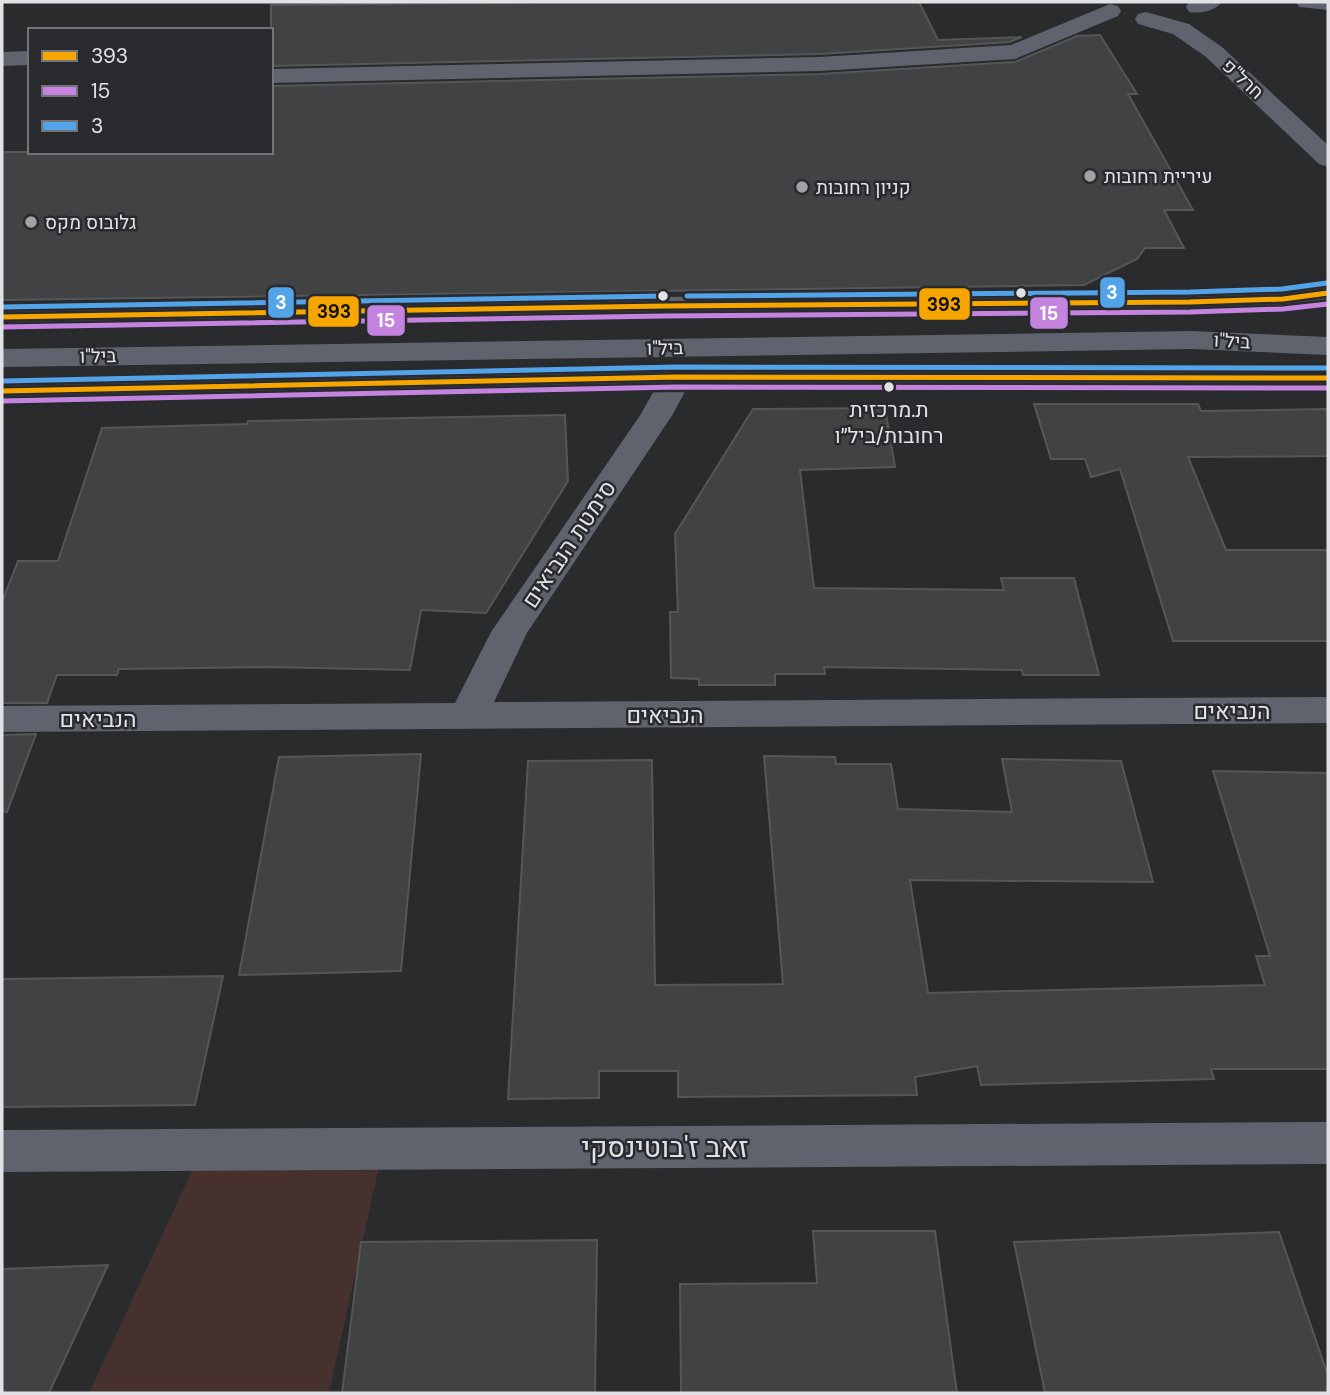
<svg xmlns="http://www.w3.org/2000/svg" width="1330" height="1395" viewBox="0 0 1330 1395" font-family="'DM Sans',Heebo,sans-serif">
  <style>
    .green { fill: #46312e }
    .building { fill: #404244; stroke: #555658; stroke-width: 2 }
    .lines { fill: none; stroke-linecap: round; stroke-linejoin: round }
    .minor { fill: #5e636d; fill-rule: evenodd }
    .bus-1-casing { stroke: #282a2e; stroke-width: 10 }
    .bus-2-casing { stroke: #282a2e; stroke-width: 10 }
    .bus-3-casing { stroke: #282a2e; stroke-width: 10 }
    .bus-1 { stroke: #f7a600; stroke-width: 5 }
    .bus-2 { stroke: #c483df; stroke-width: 5 }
    .bus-3 { stroke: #53a3e8; stroke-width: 5 }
    .poi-dot { fill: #a0a2a5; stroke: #282a2e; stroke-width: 2.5 }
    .bus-dot { fill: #e0e2e5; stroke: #282a2e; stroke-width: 2.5 }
    .labels { text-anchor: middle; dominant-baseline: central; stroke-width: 5; stroke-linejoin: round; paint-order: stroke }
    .far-street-label { font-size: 19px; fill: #e0e2e5; stroke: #282a2e }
    .far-poi-label { font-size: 19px; fill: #e0e2e5; stroke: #282a2e; text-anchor: start }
    .bus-label { font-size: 21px; fill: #e0e2e5; stroke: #282a2e }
    .street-label { font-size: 23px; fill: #e0e2e5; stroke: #282a2e }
    .near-street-label { font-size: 28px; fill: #e0e2e5; stroke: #282a2e }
    .line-badge { stroke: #282a2e; stroke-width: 2.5 }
    .badge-label { font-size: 19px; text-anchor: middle; font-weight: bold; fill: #fff }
    .pale-badge-label { font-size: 19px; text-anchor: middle; font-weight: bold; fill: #111 }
  </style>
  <rect width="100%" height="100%" fill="#292b2d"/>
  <!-- green -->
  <path class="green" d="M 383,1149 L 329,1393 L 89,1393 L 196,1162 Z"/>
  <!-- building -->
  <path class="building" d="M 546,2 L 919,2 L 938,40 L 1022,37 L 1010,42 L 820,54 L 271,66 L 271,5 Z
    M 1100,35 L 1137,94 L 1128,94 L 1193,210 L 1164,210 L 1184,248 L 1145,248 L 1137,259 L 1084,285 L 2,300 L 2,152 L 271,152 L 271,86 L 820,74 L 1015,62 L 1077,36 Z
    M 1034,404 L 1198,404 L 1201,411 L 1328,409 L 1328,456 L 1188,457 L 1226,550 L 1328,550 L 1328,641 L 1173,641 L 1120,469 L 1091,477 L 1085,459 L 1051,459 Z
    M 885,408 L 895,467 L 800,470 L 814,588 L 1004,590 L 1001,578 L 1074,578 L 1099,675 L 1023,675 L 1022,670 L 824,667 L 825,674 L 775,674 L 775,685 L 699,685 L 699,679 L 671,678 L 670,612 L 678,612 L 675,534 L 753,409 Z
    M 565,415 L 568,481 L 486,613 L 421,610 L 410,670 L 268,667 L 119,669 L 117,675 L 57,675 L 47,703 L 2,703 L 2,602 L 18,561 L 58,561 L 102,428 L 247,424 L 248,421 Z
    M 36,734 L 7,812 L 2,811 L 2,735 Z
    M 421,754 L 401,971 L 239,975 L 279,757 Z
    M 764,756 L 835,757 L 836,764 L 891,764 L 898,809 L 1012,812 L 1002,759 L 1121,761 L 1153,882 L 910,880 L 928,993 L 1265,985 L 1256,956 L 1270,956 L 1213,771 L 1328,773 L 1328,1069 L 1211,1069 L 1214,1079 L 981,1085 L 977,1066 L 915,1077 L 917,1095 L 678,1097 L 678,1071 L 599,1071 L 599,1098 L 508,1099 L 528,761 L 652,760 L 655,985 L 783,984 Z
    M 223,976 L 195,1105 L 2,1107 L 2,979 Z
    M 813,1231 L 935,1231 L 957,1393 L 681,1393 L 680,1284 L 817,1283 Z
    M 1279,1232 L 1328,1376 L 1328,1393 L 1045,1393 L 1014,1242 Z
    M 597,1240 L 595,1393 L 342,1393 L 361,1242 Z
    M 108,1265 L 49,1393 L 2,1393 L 2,1269 Z"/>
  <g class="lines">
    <!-- minor -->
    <path class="minor" d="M 1189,2 L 1222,2 C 1215,11 1200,14 1189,12 L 1186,7 Z
      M 1296,2 L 1328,2 L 1328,10 L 1299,7 Z
      M 1110,4 L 1118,6 L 1121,11 L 1118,16 L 1015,59 L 820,71 L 271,83 L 271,69 L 820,57 L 1011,45 Z
      M 1146,12 L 1189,24 L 1222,47 L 1328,145 L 1328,167 L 1319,164 L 1206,57 L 1173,34 L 1138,24 L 1135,19 L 1138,14 Z
      M 30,51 L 30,65 L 2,66 L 2,52 Z
      M 1328,284 L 1328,302 L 1283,308 L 1190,311 L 665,315 L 2,326 L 2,308 L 665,297 L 1190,293 L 1283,290 Z
      M 1192,331 L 1328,337 L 1328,355 L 1192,349 L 2,367 L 2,349 Z
      M 1212,367 L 1328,369 L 1328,387 L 688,386 L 673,414 L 527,633 L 494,702 L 1328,697 L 1328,723 L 2,732 L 2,706 L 455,703 L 491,632 L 641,414 L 656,387 L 2,400 L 2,382 L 677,368 Z
      M 1328,1122 L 1328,1164 L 2,1172 L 2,1130 Z"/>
    <!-- bus-1 casing -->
    <g class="bus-1-casing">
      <path id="bus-1" d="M 2,317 L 665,306 L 1190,302 L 1283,299 L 1328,293
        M 2,391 L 677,377 L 1328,378"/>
    </g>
    <!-- bus-2 casing -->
    <g class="bus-2-casing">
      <path id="bus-2" d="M 2,327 L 665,316 L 1190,312 L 1283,309 L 1328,304
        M 2,401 L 677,387 L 1328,388"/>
    </g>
    <!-- bus-3 casing -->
    <g class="bus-3-casing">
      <path id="bus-3" d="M 687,296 L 1190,292 L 1282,289 L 1327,283
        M 2,307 L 665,296
        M 2,381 L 677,367 L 1328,368"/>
    </g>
    <!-- bus-1 -->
    <use href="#bus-1" class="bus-1"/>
    <!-- bus-2 -->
    <use href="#bus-2" class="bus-2"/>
    <!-- bus-3 -->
    <use href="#bus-3" class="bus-3"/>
  </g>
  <!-- markers -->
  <g class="poi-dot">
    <circle cx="1090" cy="176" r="7"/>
    <circle cx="802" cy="187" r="7"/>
    <circle cx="31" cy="222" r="7"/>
  </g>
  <g class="bus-dot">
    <circle cx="1021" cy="293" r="6"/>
    <circle cx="663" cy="296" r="6"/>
    <circle cx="889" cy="387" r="6"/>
  </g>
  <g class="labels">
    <!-- far-street labels -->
    <g class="far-street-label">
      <text transform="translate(1243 79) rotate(43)">חרל"פ</text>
      <text transform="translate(1232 341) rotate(3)">ביל"ו</text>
      <text transform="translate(665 348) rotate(-1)">ביל"ו</text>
      <text transform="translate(98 356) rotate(-1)">ביל"ו</text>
    </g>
    <!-- far-poi labels -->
    <g class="far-poi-label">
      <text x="1104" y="176">עיריית רחובות</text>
      <text x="816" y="187">קניון רחובות</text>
      <text x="45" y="222">גלובוס מקס</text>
    </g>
    <!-- bus labels -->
    <g class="bus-label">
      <text x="889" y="410">ת.מרכזית<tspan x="889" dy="26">רחובות/ביל״ו</tspan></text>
    </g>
    <!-- street labels -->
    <g class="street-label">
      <text transform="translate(569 544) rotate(-56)">סימטת הנביאים</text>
      <text x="1232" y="711">הנביאים</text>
      <text x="665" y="715">הנביאים</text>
      <text x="98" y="719">הנביאים</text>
    </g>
    <!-- near-street labels -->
    <g class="near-street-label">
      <text x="665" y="1147">זאב ז'בוטינסקי</text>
    </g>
  </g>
  <g class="line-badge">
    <rect x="1099" y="276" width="27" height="33" rx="7" fill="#53a3e8"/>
    <rect x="267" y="286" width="28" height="33" rx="7" fill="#53a3e8"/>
    <rect x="918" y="287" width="53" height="34" rx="7" fill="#f7a600"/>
    <rect x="307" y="295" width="53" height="33" rx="7" fill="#f7a600"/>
    <rect x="1029" y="296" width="40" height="34" rx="7" fill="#c483df"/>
    <rect x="366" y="304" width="40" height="33" rx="7" fill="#c483df"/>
  </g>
  <g class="badge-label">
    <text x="1112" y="299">3</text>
    <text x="281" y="309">3</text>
    <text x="1049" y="320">15</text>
    <text x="386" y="327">15</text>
  </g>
  <g class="pale-badge-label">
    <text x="944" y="311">393</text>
    <text x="334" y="318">393</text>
  </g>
  <!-- border -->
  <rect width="1330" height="1395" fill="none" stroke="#e0e2e5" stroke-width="7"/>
  <!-- legend -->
  <rect x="28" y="28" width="245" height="126" fill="#282a2e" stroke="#727477" stroke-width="2"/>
  <rect x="42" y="51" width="35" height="10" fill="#f7a600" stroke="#727477" stroke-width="2"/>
  <text x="91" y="63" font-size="21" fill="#e0e2e5">393</text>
  <rect x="42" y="86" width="35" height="10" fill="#c483df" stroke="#727477" stroke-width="2"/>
  <text x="91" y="98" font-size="21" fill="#e0e2e5">15</text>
  <rect x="42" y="121" width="35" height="10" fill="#53a3e8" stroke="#727477" stroke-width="2"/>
  <text x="91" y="133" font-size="21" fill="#e0e2e5">3</text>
</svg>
